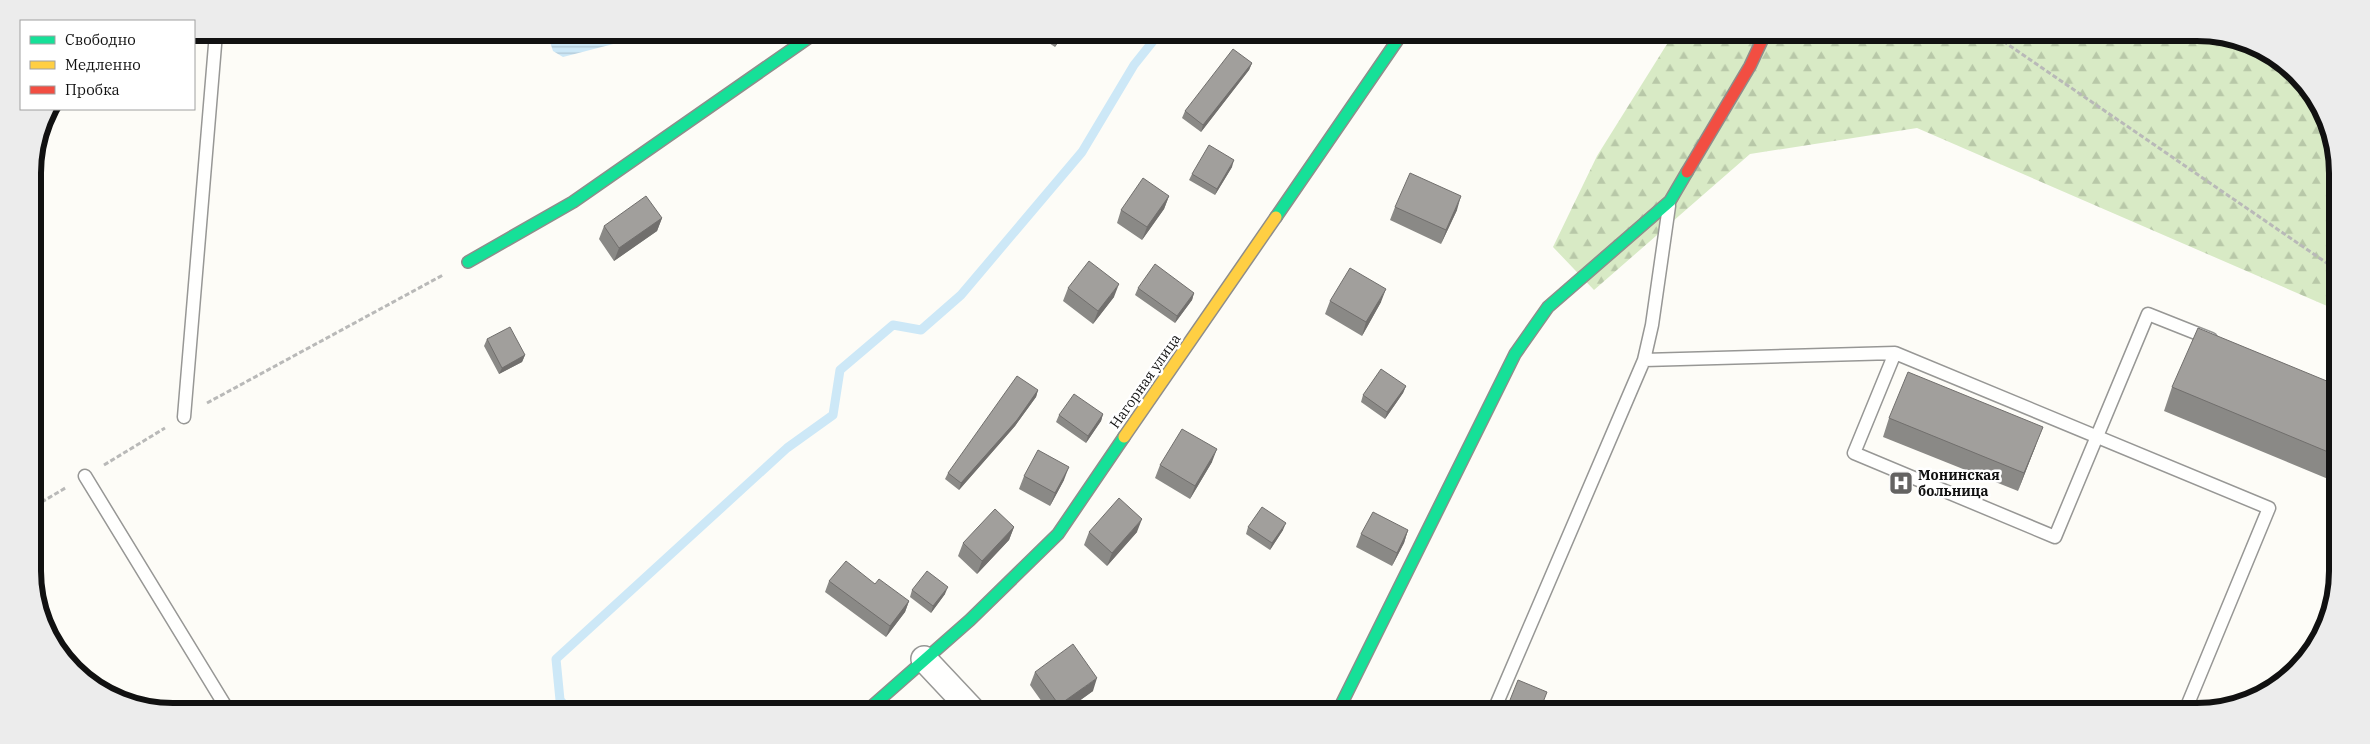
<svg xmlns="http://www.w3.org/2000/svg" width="2370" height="744" viewBox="0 0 2370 744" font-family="'IBM Plex Serif',serif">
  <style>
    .forest { fill: url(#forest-firs) }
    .water { fill: url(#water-rules) }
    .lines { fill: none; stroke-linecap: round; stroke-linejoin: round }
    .stream { stroke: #cde8f7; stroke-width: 9 }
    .lane-casing { stroke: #979795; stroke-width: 15 }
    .street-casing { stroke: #979795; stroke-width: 28 }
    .fast-casing { stroke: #8e8d8b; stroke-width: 14 }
    .slow-casing { stroke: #8e8d8b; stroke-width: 14 }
    .jam-casing { stroke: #8e8d8b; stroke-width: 14 }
    .path { stroke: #b9b9b8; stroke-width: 3; stroke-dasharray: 5 2.5; stroke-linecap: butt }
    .lane { stroke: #fffffe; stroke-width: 12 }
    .street { stroke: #fffffe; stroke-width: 25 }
    .fast { stroke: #16e098; stroke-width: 11 }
    .slow { stroke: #ffcf43; stroke-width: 11 }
    .jam { stroke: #f24e42; stroke-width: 11 }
    .wall { fill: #8a8986 }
    .shaded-wall { fill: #716f6d }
    .building { fill: #a19f9c; stroke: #716f6d }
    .labels { text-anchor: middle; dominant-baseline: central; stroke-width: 5; stroke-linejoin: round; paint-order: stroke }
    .street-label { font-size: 14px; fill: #111; stroke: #fff }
    .poi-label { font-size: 14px; font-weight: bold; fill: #111; stroke: #fff; text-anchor: start }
    .rim { fill: none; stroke: #111; stroke-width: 6 }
  </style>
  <defs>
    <pattern id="forest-firs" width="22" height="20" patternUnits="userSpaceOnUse" patternTransform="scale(1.25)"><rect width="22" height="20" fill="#d8eac5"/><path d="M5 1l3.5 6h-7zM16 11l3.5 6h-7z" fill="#b8c8a8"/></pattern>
    <pattern id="water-rules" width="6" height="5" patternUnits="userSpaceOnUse" patternTransform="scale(1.25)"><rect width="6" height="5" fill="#cde8f7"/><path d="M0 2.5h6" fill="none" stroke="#afc6d3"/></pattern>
  </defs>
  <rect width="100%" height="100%" fill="#fdfcf7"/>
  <!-- forest -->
  <path class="forest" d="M 1672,36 L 2233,37 L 2296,74 L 2335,146 L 2334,309 L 1917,128 L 1750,154 L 1594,290 L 1553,247 L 1597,156 Z"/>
  <!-- water -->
  <path class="water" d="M 547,33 L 652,34 L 563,57 L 553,51 Z"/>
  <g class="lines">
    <!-- stream -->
    <path class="stream" d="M 567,708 L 560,700 L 556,659 L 787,448 L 833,415 L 840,370 L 893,325 L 921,330 L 961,295 L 1082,152 L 1134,65 L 1158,35"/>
    <!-- lane casing -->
    <g class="lane-casing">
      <path id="lane" d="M 1895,353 L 1854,453 L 2055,537 L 2148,314 L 2211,339
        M 1644,360 L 1652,325 L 1669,206
        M 184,417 L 216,33
        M 85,476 L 226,707
        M 1494,710 L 1644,360 L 1895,353 L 2269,508 L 2185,711"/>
    </g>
    <!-- street casing -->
    <g class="street-casing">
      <path id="street" d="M 924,659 L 971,709"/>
    </g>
    <!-- fast casing -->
    <g class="fast-casing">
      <path id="fast" d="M 1276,217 L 1401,35
        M 468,262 L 573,202 L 814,34
        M 870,708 L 970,620 L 1058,534 L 1124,437
        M 1339,709 L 1515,354 L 1548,307 L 1670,201 L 1687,172"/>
    </g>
    <!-- slow casing -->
    <g class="slow-casing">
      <path id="slow" d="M 1124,437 L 1276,217"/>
    </g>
    <!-- jam casing -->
    <g class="jam-casing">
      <path id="jam" d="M 1687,172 L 1750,66 L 1764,36"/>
    </g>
    <!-- path -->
    <path class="path" d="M 1997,37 L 2334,268
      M 207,403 L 443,275
      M 104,465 L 165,428
      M 35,506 L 67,487"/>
    <!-- lane -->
    <use href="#lane" class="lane"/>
    <!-- street -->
    <use href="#street" class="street"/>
    <!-- fast -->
    <use href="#fast" class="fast"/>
    <!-- slow -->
    <use href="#slow" class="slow"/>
    <!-- jam -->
    <use href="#jam" class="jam"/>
  </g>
  <!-- wall -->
  <path class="wall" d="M 1035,34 L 1063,35 L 1055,47 Z
    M 1375,35 L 1382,35 L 1380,38 Z
    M 1252,63 L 1249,70 L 1201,132 L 1182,118 L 1185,111 Z
    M 1232,167 L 1215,195 L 1189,180 L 1192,174 Z
    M 1169,196 L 1164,209 L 1142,240 L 1117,223 L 1121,210 Z
    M 1395,207 L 1457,210 L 1441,244 L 1390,220 Z
    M 662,218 L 657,231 L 614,261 L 599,239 L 604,226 Z
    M 1068,288 L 1114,297 L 1093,324 L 1063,301 Z
    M 1138,288 L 1194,293 L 1192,300 L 1175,323 L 1135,295 Z
    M 1330,301 L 1381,302 L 1362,336 L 1325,314 Z
    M 487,339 L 525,355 L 522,362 L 499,374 L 484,346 Z
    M 2334,384 L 2333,481 L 2164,411 L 2172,387 Z
    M 1406,386 L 1403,393 L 1385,419 L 1361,402 L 1363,395 Z
    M 1038,390 L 1036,397 L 1015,426 L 959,490 L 945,479 L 948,473 Z
    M 1103,414 L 1101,421 L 1086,443 L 1056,422 L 1059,415 Z
    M 1889,418 L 2036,445 L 2018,491 L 1883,437 Z
    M 1212,462 L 1190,499 L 1155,478 L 1160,465 Z
    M 1024,476 L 1064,480 L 1050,506 L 1019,489 Z
    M 1014,527 L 1009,540 L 977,574 L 958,556 L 963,543 Z
    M 1248,527 L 1283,530 L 1270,550 L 1246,534 Z
    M 1408,530 L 1404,543 L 1392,566 L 1356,547 L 1361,534 Z
    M 1089,532 L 1137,532 L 1107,566 L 1084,545 Z
    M 829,581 L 875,584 L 909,601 L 905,612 L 886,637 L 825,592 Z
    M 912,590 L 945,594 L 931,613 L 910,597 Z
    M 1035,672 L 1093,691 L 1068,709 L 1047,709 L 1030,685 Z"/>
  <!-- shaded-wall -->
  <path class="shaded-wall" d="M 1059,35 L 1063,35 L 1055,47 Z
    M 1252,63 L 1249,70 L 1201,132 L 1203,125 Z
    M 1234,160 L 1232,167 L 1215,195 L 1217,189 Z
    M 1169,196 L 1164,209 L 1142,240 L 1147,227 Z
    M 1461,196 L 1457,210 L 1441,244 L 1446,230 Z
    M 662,218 L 657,231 L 614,261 L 619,248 Z
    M 1119,284 L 1114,297 L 1093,324 L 1098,311 Z
    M 1386,289 L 1381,302 L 1362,336 L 1366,322 Z
    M 1194,293 L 1192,300 L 1175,323 L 1177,316 Z
    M 525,355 L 522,362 L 499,374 L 502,368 Z
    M 1406,386 L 1403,393 L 1385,419 L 1387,412 Z
    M 1038,390 L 1036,397 L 1015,426 L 959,490 L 961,483 Z
    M 1103,414 L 1101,421 L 1086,443 L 1088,436 Z
    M 2043,427 L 2036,445 L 2018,491 L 2024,473 Z
    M 1217,449 L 1212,462 L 1190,499 L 1195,486 Z
    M 1069,467 L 1064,480 L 1050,506 L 1055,493 Z
    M 1142,519 L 1137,532 L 1107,566 L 1112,553 Z
    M 1286,523 L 1283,530 L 1270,550 L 1272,543 Z
    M 1014,527 L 1009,540 L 977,574 L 982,561 Z
    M 1408,530 L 1404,543 L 1392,566 L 1397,553 Z
    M 948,587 L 945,594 L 931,613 L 933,606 Z
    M 909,601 L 905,612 L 886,637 L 890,626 Z
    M 1097,678 L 1093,691 L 1068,709 L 1058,709 L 1059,705 Z"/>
  <!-- building -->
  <path class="building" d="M 1233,49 L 1252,63 L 1203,125 L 1185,111 Z
    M 1209,145 L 1234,160 L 1217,189 L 1192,174 Z
    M 1410,173 L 1461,196 L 1446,230 L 1395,207 Z
    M 1143,178 L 1169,196 L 1147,227 L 1121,210 Z
    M 646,196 L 662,218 L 619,248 L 604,226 Z
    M 1089,261 L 1119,284 L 1098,311 L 1068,288 Z
    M 1155,264 L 1194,293 L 1177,316 L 1138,288 Z
    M 1350,268 L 1386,289 L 1366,322 L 1330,301 Z
    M 510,327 L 525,355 L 502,368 L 487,339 Z
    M 2198,328 L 2334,384 L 2333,454 L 2172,387 Z
    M 1381,369 L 1406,386 L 1387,412 L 1363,395 Z
    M 1908,372 L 2043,427 L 2024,473 L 1889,418 Z
    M 1017,376 L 1038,390 L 1017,420 L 961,483 L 948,473 Z
    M 1074,394 L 1103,414 L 1088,436 L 1059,415 Z
    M 1182,429 L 1217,449 L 1195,486 L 1160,465 Z
    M 1038,450 L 1069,467 L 1055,493 L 1024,476 Z
    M 1119,498 L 1142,519 L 1112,553 L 1089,532 Z
    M 1262,507 L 1286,523 L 1272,543 L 1248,527 Z
    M 995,509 L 1014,527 L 982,561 L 963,543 Z
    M 1373,512 L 1408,530 L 1397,553 L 1361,534 Z
    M 846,561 L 875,584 L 879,579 L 909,601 L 890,626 L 829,581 Z
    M 927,571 L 948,587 L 933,606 L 912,590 Z
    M 1073,644 L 1097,678 L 1059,705 L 1035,672 Z
    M 1518,680 L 1547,692 L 1540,710 L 1506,710 Z"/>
  <!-- icons -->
  <defs>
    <g id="hospital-square" transform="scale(1.25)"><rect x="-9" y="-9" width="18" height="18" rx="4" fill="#646362" stroke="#fff"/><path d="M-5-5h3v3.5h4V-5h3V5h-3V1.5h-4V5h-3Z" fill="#fff"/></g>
  </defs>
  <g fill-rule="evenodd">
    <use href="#hospital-square" x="1901" y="483"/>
  </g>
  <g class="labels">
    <!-- street labels -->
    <g class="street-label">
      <text transform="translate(1145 381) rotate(-55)">Нагорная улица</text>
    </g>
    <!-- poi labels -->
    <g class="poi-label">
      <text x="1918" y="475">Монинская<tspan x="1918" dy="16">больница</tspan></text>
    </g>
  </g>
  <!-- crop -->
  <path d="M0 0H2370V744H0ZM173 41H2197A132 132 0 0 1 2329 173V571A132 132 0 0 1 2197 703H173A132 132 0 0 1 41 571V173A132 132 0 0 1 173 41Z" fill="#ececec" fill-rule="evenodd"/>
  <path class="rim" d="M173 41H2197A132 132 0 0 1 2329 173V571A132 132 0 0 1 2197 703H173A132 132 0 0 1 41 571V173A132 132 0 0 1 173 41Z"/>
  <!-- legend -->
  <rect x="20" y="20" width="175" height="90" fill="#ffffff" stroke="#a0a0a0"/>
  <rect x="30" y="36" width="25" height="8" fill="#16e098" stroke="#a0a0a0"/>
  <text x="65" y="45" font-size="15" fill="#111111">Свободно</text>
  <rect x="30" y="61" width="25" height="8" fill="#ffcf43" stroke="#a0a0a0"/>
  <text x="65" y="70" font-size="15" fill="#111111">Медленно</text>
  <rect x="30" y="86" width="25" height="8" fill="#f24e42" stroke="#a0a0a0"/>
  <text x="65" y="95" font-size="15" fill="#111111">Пробка</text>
</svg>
